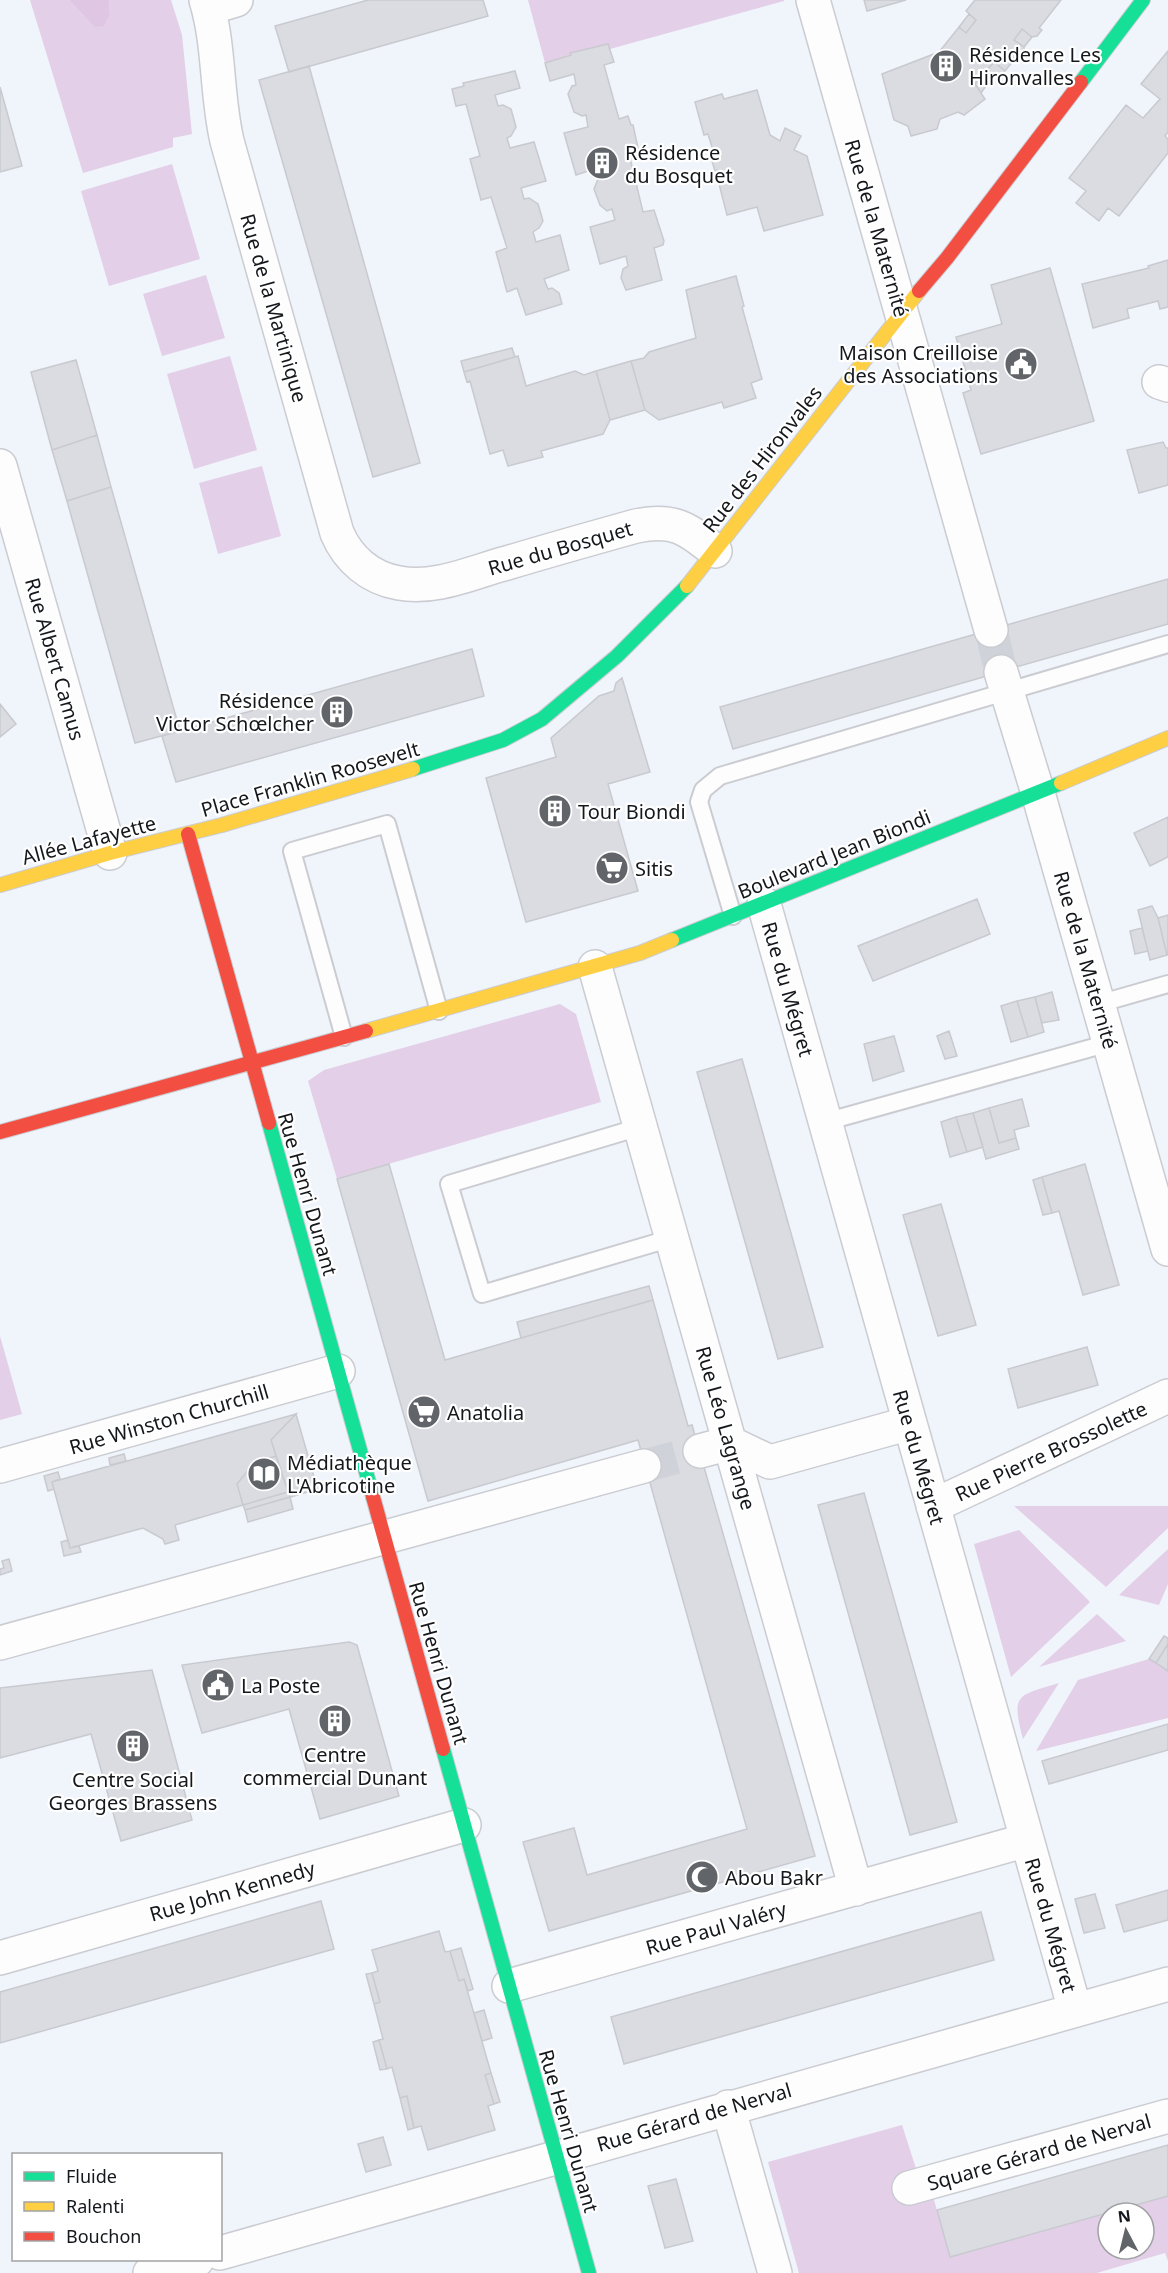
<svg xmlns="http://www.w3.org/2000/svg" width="1168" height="2273" viewBox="0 0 1168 2273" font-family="'Noto Sans',sans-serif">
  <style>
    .green { fill: #e3cfe8; fill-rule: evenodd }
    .forest { fill: #dfc7e3 }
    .building { fill: #dbdce2; stroke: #c8cacf; stroke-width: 1.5 }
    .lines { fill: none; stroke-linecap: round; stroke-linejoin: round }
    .street-tunnel { stroke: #cfd3d9; stroke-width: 33; stroke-dasharray: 33 16; stroke-linecap: butt }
    .lane-casing { stroke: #caccd1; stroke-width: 20 }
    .street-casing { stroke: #caccd1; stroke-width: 36 }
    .fast-casing { stroke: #caccd1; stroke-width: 16 }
    .slow-casing { stroke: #caccd1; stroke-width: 16 }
    .jam-casing { stroke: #caccd1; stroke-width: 16 }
    .lane { stroke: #fdfdfe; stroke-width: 16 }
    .street { stroke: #fdfdfe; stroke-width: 33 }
    .fast { stroke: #16e098; stroke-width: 14 }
    .slow { stroke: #ffcf43; stroke-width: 14 }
    .jam { stroke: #f24e42; stroke-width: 14 }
    .labels { text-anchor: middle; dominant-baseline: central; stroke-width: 4.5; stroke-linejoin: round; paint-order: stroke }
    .poi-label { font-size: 20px; fill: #14171b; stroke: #fff; text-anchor: start }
    .street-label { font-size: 20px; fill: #14171b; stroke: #fff }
  </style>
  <rect width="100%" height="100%" fill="#f0f4fb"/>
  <!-- green -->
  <path class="green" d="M 30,0 L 69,0 L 94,27 L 110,14 L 109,0 L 171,0 L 182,35 L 192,134 L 173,138 L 173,147 L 83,173 Z
    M 528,0 L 784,0 L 784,1 L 610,49 L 608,45 L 597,48 L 596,46 L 545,63 Z
    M 172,164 L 200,259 L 109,286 L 81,191 Z
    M 206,275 L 225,338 L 162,356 L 143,294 Z
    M 230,356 L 257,450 L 194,469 L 167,374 Z
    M 262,466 L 281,536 L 218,554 L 199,483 Z
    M 560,1004 L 576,1014 L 601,1102 L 337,1179 L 308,1081 L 324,1070 Z
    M 0,1336 L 22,1414 L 0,1420 Z
    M 1014,1506 L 1168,1506 L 1168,1528 L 1106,1587 Z
    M 1019,1530 L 1090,1602 L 1011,1677 L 974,1544 Z
    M 1168,1549 L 1168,1584 L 1159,1605 L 1119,1595 Z
    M 1097,1614 L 1126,1641 L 1039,1667 Z
    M 1149,1659 L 1168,1671 L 1168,1718 L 1036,1751 L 1078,1680 Z
    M 1059,1683 L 1023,1739 C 1011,1693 1017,1696 1059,1683 Z
    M 902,2125 L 921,2184 L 929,2182 L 950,2257 L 1168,2196 L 1168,2261 L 1165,2253 L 1097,2273 L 799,2273 L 768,2162 ZM 1108,2213 L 1144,2213 L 1144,2249 L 1108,2249 Z"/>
  <!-- forest -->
  <path class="forest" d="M 69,0 L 109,0 L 110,14 L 104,26 L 94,27 Z"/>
  <!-- building -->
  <path class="building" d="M 368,0 L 483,0 L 488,16 L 289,72 L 275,26 Z
    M 864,0 L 906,0 L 867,11 Z
    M 975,0 L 1061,0 L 1039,28 L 1042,30 L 1037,36 L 1032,37 L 1022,29 L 1014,40 L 1024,47 L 1025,53 L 1022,56 L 1018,55 L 1005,71 L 994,62 L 975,84 L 985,99 L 964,115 L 958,112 L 940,119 L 937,129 L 911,136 L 908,126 L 894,120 L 882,74 L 939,52 L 959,27 L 966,33 L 976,20 L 966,11 Z
    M 969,14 L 976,20 L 966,33 L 959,27 Z
    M 1022,29 L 1032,37 L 1024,47 L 1014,40 Z
    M 608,44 L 614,62 L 604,65 L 619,119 L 628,116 L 631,125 L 633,125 L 640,157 L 630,158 L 643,212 L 654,210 L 664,241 L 663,245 L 654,248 L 662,280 L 626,290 L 621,278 L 623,269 L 628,266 L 626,256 L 600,264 L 590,227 L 615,220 L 612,209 L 607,211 L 600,205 L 594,189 L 598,179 L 604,177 L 600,167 L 576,175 L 564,133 L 588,127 L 586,115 L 582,116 L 574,112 L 568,94 L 572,86 L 576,85 L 574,74 L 550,81 L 545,63 L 571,55 L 570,53 Z
    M 1168,51 L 1168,132 L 1165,136 L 1168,139 L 1168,153 L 1119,216 L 1108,208 L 1099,221 L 1076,203 L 1086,191 L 1069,178 L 1126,105 L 1143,118 L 1160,99 L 1141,84 Z
    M 994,62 L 1005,71 L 999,79 L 994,75 L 981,93 L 975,84 Z
    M 309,66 L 420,463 L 373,477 L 259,80 Z
    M 515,71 L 520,88 L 495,95 L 498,106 L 503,105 L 511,109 L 516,127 L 511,136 L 507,138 L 510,148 L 534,142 L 546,181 L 521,188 L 524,199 L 529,198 L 538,204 L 543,221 L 539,228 L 533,232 L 536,242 L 560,235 L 569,270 L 544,279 L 548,289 L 552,288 L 559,293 L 562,304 L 526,315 L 517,288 L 507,292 L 496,252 L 507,248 L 491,197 L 481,200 L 470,159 L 480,156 L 466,104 L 456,106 L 452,89 L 464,86 L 463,83 Z
    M 0,87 L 22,166 L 0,172 Z
    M 757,90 L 770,135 L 780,141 L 785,128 L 801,136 L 794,150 L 807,156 L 823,215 L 764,231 L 757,207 L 727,215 L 718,180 L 721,179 L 718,170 L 715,171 L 712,161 L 716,160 L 708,134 L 704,135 L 695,102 L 722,94 L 724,99 Z
    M 1168,260 L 1168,307 L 1160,309 L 1158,301 L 1127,309 L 1129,318 L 1093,328 L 1082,284 L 1149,268 L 1148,266 Z
    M 1050,268 L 1094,421 L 981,454 L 963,393 L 971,390 L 956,337 L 1002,324 L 991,285 Z
    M 736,276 L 744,306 L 742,307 L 762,379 L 751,383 L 756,398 L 724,408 L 722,402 L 659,420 L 645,410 L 631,361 L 644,358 L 649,352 L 696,338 L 686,290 Z
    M 512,348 L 515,357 L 464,372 L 461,361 Z
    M 518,356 L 526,386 L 575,371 L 584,375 L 596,371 L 610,420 L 603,434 L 541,451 L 543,457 L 508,466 L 503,450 L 490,454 L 470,381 L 467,382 L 464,372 Z
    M 76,360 L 97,435 L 52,450 L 31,372 Z
    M 631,361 L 645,410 L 610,420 L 596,371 Z
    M 97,435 L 111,487 L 67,501 L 52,450 Z
    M 1163,442 L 1166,448 L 1168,448 L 1168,485 L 1139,493 L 1127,450 Z
    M 111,487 L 180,731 L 135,743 L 67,501 Z
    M 1168,579 L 1168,624 L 1016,667 L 1003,626 Z
    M 1003,626 L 1016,667 L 987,676 L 976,634 Z
    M 976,634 L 987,676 L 733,749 L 720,707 Z
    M 472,649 L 484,696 L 176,782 L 162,736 Z
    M 622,678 L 650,772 L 608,784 L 638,891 L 526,922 L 486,778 L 556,757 L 551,738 L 599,696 L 614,691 L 616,683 Z
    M 0,704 L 16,724 L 0,737 Z
    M 1168,817 L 1168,857 L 1150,866 L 1134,833 Z
    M 977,899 L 990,934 L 873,981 L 858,946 Z
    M 1152,906 L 1158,918 L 1167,955 L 1150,960 L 1138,910 Z
    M 1168,915 L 1168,954 L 1167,955 L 1158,918 Z
    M 1142,928 L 1148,951 L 1135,954 L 1130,931 Z
    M 1052,992 L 1059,1020 L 1042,1023 L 1035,997 Z
    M 1035,997 L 1044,1032 L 1028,1037 L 1017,1001 Z
    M 1017,1001 L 1028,1037 L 1011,1042 L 1001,1006 Z
    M 949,1031 L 957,1056 L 945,1059 L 937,1036 Z
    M 894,1036 L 904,1071 L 873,1081 L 864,1044 Z
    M 742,1059 L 823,1347 L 778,1359 L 697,1072 Z
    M 1022,1099 L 1029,1126 L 1014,1130 L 1016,1138 L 999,1143 L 989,1108 Z
    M 989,1108 L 999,1143 L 1016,1138 L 1019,1149 L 986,1159 L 973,1113 Z
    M 973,1113 L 983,1147 L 967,1152 L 956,1117 Z
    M 956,1117 L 967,1152 L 950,1157 L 941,1122 Z
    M 389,1164 L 445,1360 L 653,1300 L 688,1426 L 692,1425 L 815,1856 L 549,1931 L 523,1842 L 574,1828 L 587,1875 L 747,1829 L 638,1440 L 428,1501 L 337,1179 Z
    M 1085,1164 L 1119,1285 L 1083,1295 L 1059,1211 L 1052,1213 L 1042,1177 Z
    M 1042,1177 L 1052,1213 L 1043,1215 L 1033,1180 Z
    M 941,1204 L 976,1325 L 938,1336 L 903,1215 Z
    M 649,1286 L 653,1300 L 521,1338 L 517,1322 Z
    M 1087,1347 L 1098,1385 L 1018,1408 L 1008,1369 Z
    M 296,1414 L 316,1484 L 288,1492 L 271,1440 Z
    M 296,1414 L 271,1440 L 276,1456 L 254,1463 L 237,1484 L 243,1505 L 175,1525 L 179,1540 L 165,1544 L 163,1539 L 143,1528 L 70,1548 L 52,1482 Z
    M 124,1454 L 126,1461 L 110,1465 L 109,1458 Z
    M 276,1456 L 288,1492 L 243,1505 L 237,1484 L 254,1463 Z
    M 58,1472 L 60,1479 L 52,1482 L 54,1489 L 48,1491 L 44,1476 Z
    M 316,1484 L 318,1489 L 290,1497 L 288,1492 Z
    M 288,1492 L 290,1497 L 245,1510 L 243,1505 Z
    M 864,1493 L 957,1822 L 910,1835 L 818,1505 Z
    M 290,1497 L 293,1509 L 248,1522 L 245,1510 Z
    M 68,1540 L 70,1548 L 79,1546 L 81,1552 L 64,1556 L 61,1542 Z
    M 9,1559 L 12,1571 L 0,1575 L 0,1569 L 4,1568 L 2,1561 Z
    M 1164,1636 L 1168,1638 L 1168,1644 L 1156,1663 L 1149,1659 Z
    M 349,1642 L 357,1645 L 399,1796 L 320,1819 L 289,1709 L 202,1733 L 182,1665 Z
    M 1168,1644 L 1168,1671 L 1156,1663 Z
    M 152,1670 L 192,1820 L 121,1841 L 91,1734 L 0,1758 L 0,1688 Z
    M 1168,1724 L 1168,1750 L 1049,1784 L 1042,1761 Z
    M 1168,1890 L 1168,1920 L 1124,1932 L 1116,1905 Z
    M 1095,1894 L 1105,1928 L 1084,1933 L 1075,1899 Z
    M 321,1901 L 334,1949 L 0,2043 L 0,1992 Z
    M 981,1912 L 994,1960 L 624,2064 L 611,2017 Z
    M 439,1931 L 445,1952 L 450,1951 L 459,1981 L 464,1979 L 491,2073 L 485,2075 L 494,2104 L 488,2106 L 495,2130 L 428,2150 L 421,2126 L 414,2128 L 407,2096 L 400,2098 L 392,2067 L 387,2069 L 379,2040 L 383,2039 L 374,2004 L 380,2002 L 372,1973 L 378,1971 L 372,1950 Z
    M 461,1948 L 473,1989 L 468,1991 L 464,1979 L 459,1981 L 450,1951 Z
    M 372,1973 L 380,2002 L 374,2004 L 366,1974 Z
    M 484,2010 L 492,2038 L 482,2041 L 474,2013 Z
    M 379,2040 L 387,2069 L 380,2070 L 373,2042 Z
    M 491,2073 L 500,2102 L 494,2104 L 485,2075 Z
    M 407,2096 L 414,2128 L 408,2130 L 400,2098 Z
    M 383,2137 L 391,2165 L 366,2172 L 358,2144 Z
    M 1168,2145 L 1168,2196 L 950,2257 L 937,2210 Z
    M 676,2179 L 693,2241 L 665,2248 L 648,2186 Z"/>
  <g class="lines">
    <!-- street-tunnel -->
    <path class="street-tunnel" d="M 991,630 L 1001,672
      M 644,1466 L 700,1451"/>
    <!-- lane casing -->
    <g class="lane-casing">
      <path id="lane" d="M 733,916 L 699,802 L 703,790 L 720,776 L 1168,644
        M 1098,1004 L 1168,984
        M 344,1037 L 292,851 L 387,824 L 439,1011
        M 825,1122 L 1109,1043
        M 640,1127 L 449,1184 L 482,1294 L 672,1238"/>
    </g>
    <!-- street casing -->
    <g class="street-casing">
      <path id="street" d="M 206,0 C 220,46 216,94 227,141 L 337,533 C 348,559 370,578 399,583 C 435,590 473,572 507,563 C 550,550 593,538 636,526 C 673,518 687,528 715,551
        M 813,0 L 991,630
        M 209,8 L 236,0
        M 1159,382 L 1168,385
        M 0,466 L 110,853
        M 1001,672 L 1038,793 L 1168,1249
        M 764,904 L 1075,2010
        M 595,967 L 856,1889
        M 700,1451 L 730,1443 L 770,1462 L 910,1423
        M 0,1466 L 338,1371
        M 933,1506 L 1168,1396
        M 0,1643 L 644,1466
        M 0,1958 L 464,1825
        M 509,1986 L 1027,1840
        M 728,2107 L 775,2273
        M 909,2188 L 1168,2116
        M 220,2253 L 1168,1984
        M 150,2273 L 197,2260"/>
    </g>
    <!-- fast casing -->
    <g class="fast-casing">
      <path id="fast" d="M 1081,82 L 1143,0
        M 413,769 L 503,740 L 542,719 L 617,656 L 687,586
        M 672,940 L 1061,783
        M 269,1123 L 373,1497
        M 443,1749 L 589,2273"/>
    </g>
    <!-- slow casing -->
    <g class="slow-casing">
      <path id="slow" d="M 687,586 L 919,291
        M 1061,783 L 1168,738
        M 0,885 L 110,853 L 222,825 L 413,769
        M 366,1031 L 640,953 L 672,940"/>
    </g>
    <!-- jam casing -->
    <g class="jam-casing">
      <path id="jam" d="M 919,291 L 947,258 L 1081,82
        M 188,834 L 269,1123
        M 0,1132 L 366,1031
        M 373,1497 L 443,1749"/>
    </g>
    <!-- lane -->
    <use href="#lane" class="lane"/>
    <!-- street -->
    <use href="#street" class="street"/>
    <!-- fast -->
    <use href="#fast" class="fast"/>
    <!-- slow -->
    <use href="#slow" class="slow"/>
    <!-- jam -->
    <use href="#jam" class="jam"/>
  </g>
  <!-- icons -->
  <defs>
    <g id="building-disc" transform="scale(1.725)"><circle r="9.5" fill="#616469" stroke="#fff"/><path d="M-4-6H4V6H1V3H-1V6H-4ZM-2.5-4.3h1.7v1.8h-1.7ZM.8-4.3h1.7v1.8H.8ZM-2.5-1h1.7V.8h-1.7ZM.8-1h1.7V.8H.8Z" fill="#fff"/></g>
    <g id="civic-disc" transform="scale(1.725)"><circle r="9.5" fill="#616469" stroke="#fff"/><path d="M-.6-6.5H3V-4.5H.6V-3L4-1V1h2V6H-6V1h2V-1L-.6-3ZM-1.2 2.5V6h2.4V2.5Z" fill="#fff"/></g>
    <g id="supermarket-disc" transform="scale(1.725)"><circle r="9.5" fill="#616469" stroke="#fff"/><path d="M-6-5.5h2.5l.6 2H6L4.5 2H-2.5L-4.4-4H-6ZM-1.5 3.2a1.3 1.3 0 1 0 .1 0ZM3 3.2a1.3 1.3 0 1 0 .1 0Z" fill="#fff"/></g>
    <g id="library-disc" transform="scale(1.725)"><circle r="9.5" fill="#616469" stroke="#fff"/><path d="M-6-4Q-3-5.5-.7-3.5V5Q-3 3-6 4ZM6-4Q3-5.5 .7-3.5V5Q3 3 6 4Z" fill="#fff"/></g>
    <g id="mosque-disc" transform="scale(1.725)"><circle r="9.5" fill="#616469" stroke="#fff"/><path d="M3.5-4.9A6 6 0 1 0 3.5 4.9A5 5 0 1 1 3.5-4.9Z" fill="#fff"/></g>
  </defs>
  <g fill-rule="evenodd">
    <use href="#building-disc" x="946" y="66"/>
    <use href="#building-disc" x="602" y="163"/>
    <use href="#civic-disc" x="1021" y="364"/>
    <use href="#building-disc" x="337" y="712"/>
    <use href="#building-disc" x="555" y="811"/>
    <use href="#supermarket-disc" x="612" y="868"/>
    <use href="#supermarket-disc" x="424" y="1412"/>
    <use href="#library-disc" x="264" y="1474"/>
    <use href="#civic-disc" x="218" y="1685"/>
    <use href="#building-disc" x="335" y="1721"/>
    <use href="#building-disc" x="133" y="1746"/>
    <use href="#mosque-disc" x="702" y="1877"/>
  </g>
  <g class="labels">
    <!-- poi labels -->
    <g class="poi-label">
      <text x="969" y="54">Résidence Les<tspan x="969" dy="23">Hironvalles</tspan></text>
      <text x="625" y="152">Résidence<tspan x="625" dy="23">du Bosquet</tspan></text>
      <text x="998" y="352" text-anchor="end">Maison Creilloise<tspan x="998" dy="23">des Associations</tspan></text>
      <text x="314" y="700" text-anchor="end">Résidence<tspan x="314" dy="23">Victor Schœlcher</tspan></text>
      <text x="578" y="811">Tour Biondi</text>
      <text x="635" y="868">Sitis</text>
      <text x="447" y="1412">Anatolia</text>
      <text x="287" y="1462">Médiathèque<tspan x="287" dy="23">L'Abricotine</tspan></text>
      <text x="241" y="1685">La Poste</text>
      <text x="335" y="1754" text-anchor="middle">Centre<tspan x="335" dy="23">commercial Dunant</tspan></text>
      <text x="133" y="1779" text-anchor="middle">Centre Social<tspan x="133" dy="23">Georges Brassens</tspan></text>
      <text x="725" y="1877">Abou Bakr</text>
    </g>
    <!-- street labels -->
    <g class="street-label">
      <text transform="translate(877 228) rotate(74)">Rue de la Maternité</text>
      <text transform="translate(274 308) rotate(74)">Rue de la Martinique</text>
      <text transform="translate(762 459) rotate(-52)">Rue des Hironvales</text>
      <text transform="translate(560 548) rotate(-16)">Rue du Bosquet</text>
      <text transform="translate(55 659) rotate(74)">Rue Albert Camus</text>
      <text transform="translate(310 779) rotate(-16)">Place Franklin Roosevelt</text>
      <text transform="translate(89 840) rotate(-15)">Allée Lafayette</text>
      <text transform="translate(834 854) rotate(-22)">Boulevard Jean Biondi</text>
      <text transform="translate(1086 960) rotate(74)">Rue de la Maternité</text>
      <text transform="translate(788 989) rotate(74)">Rue du Mégret</text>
      <text transform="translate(308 1194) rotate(74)">Rue Henri Dunant</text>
      <text transform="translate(169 1419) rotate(-16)">Rue Winston Churchill</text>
      <text transform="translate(726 1428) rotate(74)">Rue Léo Lagrange</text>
      <text transform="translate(1051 1451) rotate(-25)">Rue Pierre Brossolette</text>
      <text transform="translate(919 1457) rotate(74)">Rue du Mégret</text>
      <text transform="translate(439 1663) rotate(74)">Rue Henri Dunant</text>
      <text transform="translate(232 1891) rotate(-16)">Rue John Kennedy</text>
      <text transform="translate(1051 1925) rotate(74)">Rue du Mégret</text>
      <text transform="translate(716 1928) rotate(-16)">Rue Paul Valéry</text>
      <text transform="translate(694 2117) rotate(-16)">Rue Gérard de Nerval</text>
      <text transform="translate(569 2131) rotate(74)">Rue Henri Dunant</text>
      <text transform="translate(1039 2152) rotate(-16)">Square Gérard de Nerval</text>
    </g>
  </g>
  <!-- legend -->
  <rect x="12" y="2153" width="210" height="108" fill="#ffffff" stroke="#a1a2a4" stroke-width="1.5"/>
  <rect x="24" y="2172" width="30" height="9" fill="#16e098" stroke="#a1a2a4" stroke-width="1.5"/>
  <text x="66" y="2183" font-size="18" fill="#14171b">Fluide</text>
  <rect x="24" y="2202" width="30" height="9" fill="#ffcf43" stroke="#a1a2a4" stroke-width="1.5"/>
  <text x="66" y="2213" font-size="18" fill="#14171b">Ralenti</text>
  <rect x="24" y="2232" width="30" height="9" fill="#f24e42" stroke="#a1a2a4" stroke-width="1.5"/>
  <text x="66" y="2243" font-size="18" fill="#14171b">Bouchon</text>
  <!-- north arrow -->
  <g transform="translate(1126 2231) rotate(353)"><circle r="28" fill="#ffffff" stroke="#a1a2a4" stroke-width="1.5"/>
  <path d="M0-4.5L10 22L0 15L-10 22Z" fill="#616469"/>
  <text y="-9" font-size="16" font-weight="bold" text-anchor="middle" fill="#14171b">N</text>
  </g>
</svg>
